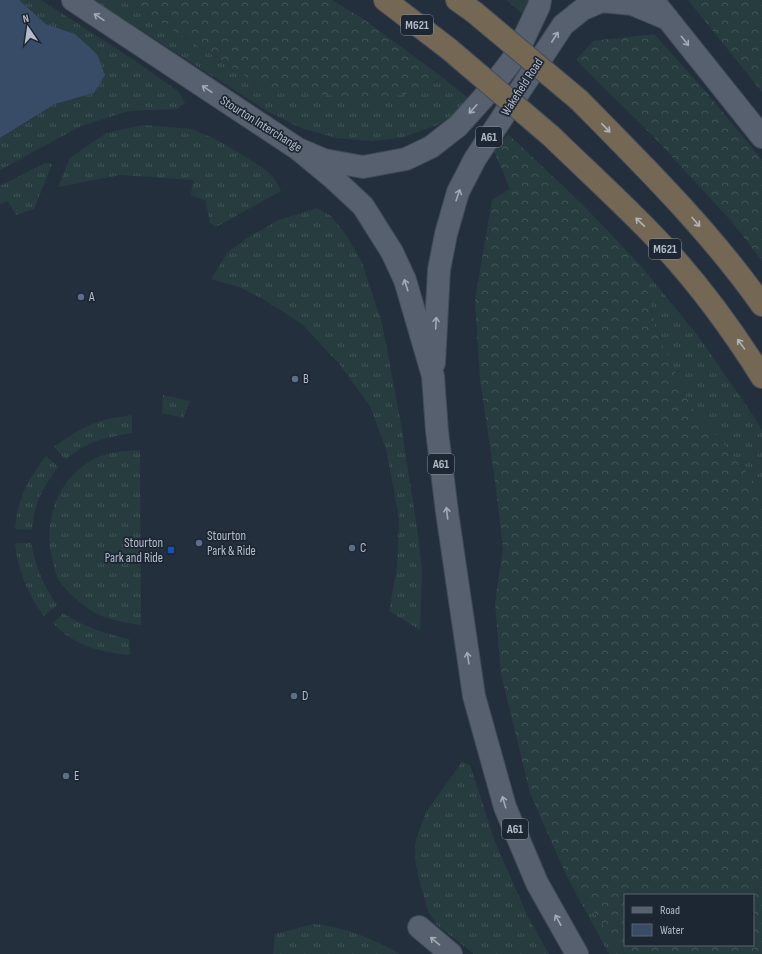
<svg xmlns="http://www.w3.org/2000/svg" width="762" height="954" viewBox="0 0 762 954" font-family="'Sofia Sans Condensed',sans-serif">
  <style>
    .grass { fill: url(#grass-tufts) }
    .forest { fill: url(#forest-crowns); fill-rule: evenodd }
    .water { fill: #394c67 }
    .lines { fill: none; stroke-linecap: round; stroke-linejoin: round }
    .major-casing { stroke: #414a57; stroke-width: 24 }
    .highway-casing { stroke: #434c59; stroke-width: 24 }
    .major { stroke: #56606e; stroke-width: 22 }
    .highway { stroke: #746855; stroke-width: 22 }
    .highway-bridge-casing { stroke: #434c59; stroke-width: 24; stroke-linecap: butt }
    .highway-bridge { stroke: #746855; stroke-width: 22 }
    .oneway { stroke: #a1aab7 }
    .oneway2 { stroke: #aeb4bd }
    .service-dot { fill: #5c6f8a; stroke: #1d2633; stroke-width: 1.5 }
    .transit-dot { fill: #1a4fb4; stroke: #1d2633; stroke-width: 1.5 }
    .labels { text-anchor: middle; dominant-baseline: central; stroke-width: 3.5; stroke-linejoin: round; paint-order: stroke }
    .shield { fill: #1d2633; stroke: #878f9c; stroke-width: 1 }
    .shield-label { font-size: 12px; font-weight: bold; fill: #b4bcc9 }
    .street-label { font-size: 13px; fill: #b4bcc9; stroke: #1d2633 }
    .poi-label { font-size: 13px; fill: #b4bcc9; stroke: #1d2633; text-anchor: start }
  </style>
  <defs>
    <pattern id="grass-tufts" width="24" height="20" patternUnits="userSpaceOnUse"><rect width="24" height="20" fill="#263c3f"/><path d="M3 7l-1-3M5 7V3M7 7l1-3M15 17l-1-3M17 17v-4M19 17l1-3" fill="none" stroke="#435659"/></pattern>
    <pattern id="forest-crowns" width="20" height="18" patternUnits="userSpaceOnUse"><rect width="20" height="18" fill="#263c3f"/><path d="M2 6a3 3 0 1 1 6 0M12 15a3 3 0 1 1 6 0" fill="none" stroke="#435659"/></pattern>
  </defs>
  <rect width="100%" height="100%" fill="#242f3e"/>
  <!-- grass -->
  <path class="grass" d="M 19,0 L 41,0 L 134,60 L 179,92 L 185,103 L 177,109 L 128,111 L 81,126 L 0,170 L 0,138 L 55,104 L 94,93 L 97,54 L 75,34 L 46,24 Z
    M 94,0 L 126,0 L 266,89 L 434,83 L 442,77 L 473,102 L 440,124 L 404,137 L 372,141 L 336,138 L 301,128 L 267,111 Z
    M 506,0 L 535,0 L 530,20 Z
    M 143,125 L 192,129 L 219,141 L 262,167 L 275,179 L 281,191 L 216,227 L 210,223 L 206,201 L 191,195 L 193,180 L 120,175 L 58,187 L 70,158 L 106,133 Z
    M 45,163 L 52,164 L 34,209 L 16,215 L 8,201 L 0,204 L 0,186 Z
    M 317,208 L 331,216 L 347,236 L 362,263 L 382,323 L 401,424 L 417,528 L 422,570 L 420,630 L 389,611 L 397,567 L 399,518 L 386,449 L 370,406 L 340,365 L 302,324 L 263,299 L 239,287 L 211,279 L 228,252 L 247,238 L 279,220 Z
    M 642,267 L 698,336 L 753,415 L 762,430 L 762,494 L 741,464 L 691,407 L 656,330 Z
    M 163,395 L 190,401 L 183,418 L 162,413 Z
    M 132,415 L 132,433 C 107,437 84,442 66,460 L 54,447 C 68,437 82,427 98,422 C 109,418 121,417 132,415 Z
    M 140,450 L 141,625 C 123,622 104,620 89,609 C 77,601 64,589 57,577 C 55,572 54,567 53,562 C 42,525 56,481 90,461 C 105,452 123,451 140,450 Z
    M 46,456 L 58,467 C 42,489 34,503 32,530 L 15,529 C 18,497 27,481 46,456 Z
    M 15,543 L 31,543 C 36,568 43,584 57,605 L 44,616 C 27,594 18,570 15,543 Z
    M 63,613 C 84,627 105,634 129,639 L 130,655 C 100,652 74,646 53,623 Z
    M 462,762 L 470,765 L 495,842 L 528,917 L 549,954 L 474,954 L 437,925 L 428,911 L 418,875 L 415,858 L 416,840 L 426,812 Z
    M 566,875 L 625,954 L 609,954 Z
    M 314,924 C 344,926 373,939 400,954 L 273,954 L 275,934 Z"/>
  <!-- forest -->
  <path class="forest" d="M 126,0 L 332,0 L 362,18 L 442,77 L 434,82 L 406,94 L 370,100 L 266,89 Z
    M 688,0 L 762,0 L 762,92 Z
    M 654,34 L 706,92 L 762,160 L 762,261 L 733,223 L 652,135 L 576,60 L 593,41 Z
    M 508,134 L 583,205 L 642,267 L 656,330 L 691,407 L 741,464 L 762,494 L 762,954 L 625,954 L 566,875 L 530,793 L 501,674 L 495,603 L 503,548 L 495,481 L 480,379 L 475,300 L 492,200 L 510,189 L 494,151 ZM 625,895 L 753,895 L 753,945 L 625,945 Z"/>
  <!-- water -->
  <path class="water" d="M 0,0 L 19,0 L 46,24 L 75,34 L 97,54 L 105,75 L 94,93 L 55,104 L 0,138 Z"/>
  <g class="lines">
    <!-- major casing -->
    <g class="major-casing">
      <path id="major" d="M 73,0 L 298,149 L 324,160 L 363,167 L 406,159 L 431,147 L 458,126 L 484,97 L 516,55 L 539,6 L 540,0
        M 659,8 L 762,137
        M 298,149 L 333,178 L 363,206 L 392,252 L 405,280 L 433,376 L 437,431 L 447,512 L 474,696 L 505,807 L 537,883 L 577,954
        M 434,363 L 439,270 L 446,234 L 458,192 L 475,159 L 563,25 L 583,9 L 602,1 L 632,4 L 668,19
        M 419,927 L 451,954"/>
    </g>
    <!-- highway casing -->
    <g class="highway-casing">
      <path id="highway" d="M 385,0 L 449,49
        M 457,0 L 474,12
        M 579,100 C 643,165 709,230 762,305
        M 551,136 C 584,168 619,200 651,233 C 693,276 730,326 762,377"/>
    </g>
    <!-- major -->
    <use href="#major" class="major"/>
    <!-- highway -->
    <use href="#highway" class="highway"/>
    <!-- highway-bridge casing -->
    <g class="highway-bridge-casing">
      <path id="highway-bridge" d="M 474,12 L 579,100
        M 449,49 L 551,136"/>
    </g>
    <!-- highway-bridge -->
    <use href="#highway-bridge" class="highway-bridge"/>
  </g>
  <!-- one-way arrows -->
  <defs><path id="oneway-shaft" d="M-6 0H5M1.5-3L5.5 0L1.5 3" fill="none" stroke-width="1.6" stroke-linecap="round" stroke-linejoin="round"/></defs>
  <g class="oneway">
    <use href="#oneway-shaft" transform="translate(99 17) rotate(-146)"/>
    <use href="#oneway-shaft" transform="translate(555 37) rotate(-57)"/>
    <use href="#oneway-shaft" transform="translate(685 41) rotate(52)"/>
    <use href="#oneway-shaft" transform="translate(207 89) rotate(-146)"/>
    <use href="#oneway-shaft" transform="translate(473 109) rotate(132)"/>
    <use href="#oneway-shaft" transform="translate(458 195) rotate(-71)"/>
    <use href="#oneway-shaft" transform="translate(406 285) rotate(-108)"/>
    <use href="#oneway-shaft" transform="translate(436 323) rotate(-87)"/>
    <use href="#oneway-shaft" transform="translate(447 513) rotate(-97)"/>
    <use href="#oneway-shaft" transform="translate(468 658) rotate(-99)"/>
    <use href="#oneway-shaft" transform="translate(504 802) rotate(-107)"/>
    <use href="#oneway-shaft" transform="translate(558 920) rotate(-119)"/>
    <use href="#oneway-shaft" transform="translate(435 941) rotate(-140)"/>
  </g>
  <g class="oneway2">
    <use href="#oneway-shaft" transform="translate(606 128) rotate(46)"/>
    <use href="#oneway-shaft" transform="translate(640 222) rotate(-136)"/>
    <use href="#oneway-shaft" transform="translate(696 222) rotate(49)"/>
    <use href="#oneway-shaft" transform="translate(741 344) rotate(-126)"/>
  </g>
  <!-- markers -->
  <g class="service-dot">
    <circle cx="81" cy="297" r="4"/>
    <circle cx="295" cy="379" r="4"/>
    <circle cx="199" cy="543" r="4"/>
    <circle cx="352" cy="548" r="4"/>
    <circle cx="294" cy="696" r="4"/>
    <circle cx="66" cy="776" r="4"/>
  </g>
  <rect class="transit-dot" x="167" y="546" width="8" height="8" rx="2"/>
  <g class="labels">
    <!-- shield labels -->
    <g class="shield">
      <rect x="401" y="15" width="32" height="20" rx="3"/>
      <rect x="476" y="127" width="26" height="20" rx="3"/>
      <rect x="649" y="239" width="32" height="20" rx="3"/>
      <rect x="428" y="454" width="26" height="20" rx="3"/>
      <rect x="502" y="819" width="26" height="20" rx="3"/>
    </g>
    <g class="shield-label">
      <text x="417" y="25">M621</text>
      <text x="489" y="137">A61</text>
      <text x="665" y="249">M621</text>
      <text x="441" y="464">A61</text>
      <text x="515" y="829">A61</text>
    </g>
    <!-- street labels -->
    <g class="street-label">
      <text transform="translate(522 87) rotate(-57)">Wakefield Road</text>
      <text transform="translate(261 124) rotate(32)">Stourton Interchange</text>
    </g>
    <!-- poi labels -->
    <g class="poi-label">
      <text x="89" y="297">A</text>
      <text x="303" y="379">B</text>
      <text x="207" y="536">Stourton<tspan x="207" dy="15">Park &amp; Ride</tspan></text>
      <text x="163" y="543" text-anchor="end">Stourton<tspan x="163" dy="15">Park and Ride</tspan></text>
      <text x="360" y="548">C</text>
      <text x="302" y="696">D</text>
      <text x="74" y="776">E</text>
    </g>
  </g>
  <!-- legend -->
  <rect x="624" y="894" width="130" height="52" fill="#1d2633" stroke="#59626f"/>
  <rect x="632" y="907" width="20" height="6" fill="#56606e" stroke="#59626f"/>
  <text x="660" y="914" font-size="12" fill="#b4bcc9">Road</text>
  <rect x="632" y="924" width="20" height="12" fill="#394c67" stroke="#59626f"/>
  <text x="660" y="934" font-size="12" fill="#b4bcc9">Water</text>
  <!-- north arrow -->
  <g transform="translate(28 28) rotate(347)" stroke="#1d2633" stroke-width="3" paint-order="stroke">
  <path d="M0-3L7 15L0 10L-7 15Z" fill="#b4bcc9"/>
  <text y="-6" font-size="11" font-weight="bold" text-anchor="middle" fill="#b4bcc9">N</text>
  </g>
</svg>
